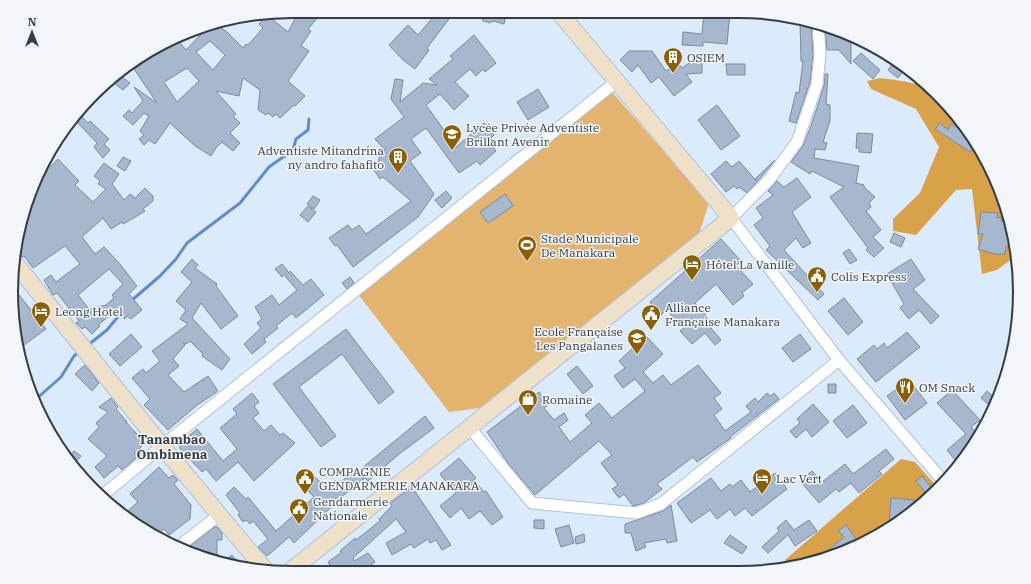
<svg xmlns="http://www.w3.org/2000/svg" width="1031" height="584" viewBox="0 0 1031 584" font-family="'IBM Plex Serif',serif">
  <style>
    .green { fill: #e2b46f }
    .forest { fill: #d9a24a }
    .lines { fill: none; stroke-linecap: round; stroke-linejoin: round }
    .stream { stroke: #628ec4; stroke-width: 3 }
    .building { fill: #a6b7ce; stroke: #7a8aa0; fill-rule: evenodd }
    .street-casing { stroke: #b0c2d8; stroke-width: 13 }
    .secondary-casing { stroke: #b0c2d8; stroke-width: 18 }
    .street { stroke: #fff; stroke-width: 11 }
    .secondary { stroke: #efe0ca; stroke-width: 16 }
    .labels { text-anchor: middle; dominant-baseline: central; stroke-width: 3; stroke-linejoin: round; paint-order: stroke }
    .poi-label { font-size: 12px; fill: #343c45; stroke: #f2f6fa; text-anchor: start }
    .neighbourhood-label { font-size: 13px; font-weight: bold; fill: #343c45; stroke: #f2f6fa }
    .rim { fill: none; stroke: #343c45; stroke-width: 2 }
  </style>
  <rect width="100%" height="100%" fill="#dbeafc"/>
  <!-- green -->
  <path class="green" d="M 612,92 L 709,203 L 699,234 L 480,408 L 449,412 L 354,289 Z"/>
  <!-- forest -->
  <path class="forest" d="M 880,78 C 896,80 923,83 936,92 C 943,97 948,106 954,113 C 987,154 1011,203 1016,256 L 997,270 L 982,274 L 972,189 L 956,190 L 916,235 L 893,231 L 893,219 L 920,193 L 939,147 L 916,109 L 871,89 L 867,81 Z
    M 901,459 L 915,462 L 939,489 L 938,491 L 880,535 L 829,558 L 790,566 L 785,560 Z"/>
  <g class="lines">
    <!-- stream -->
    <path class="stream" d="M 131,301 L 160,276 L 176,259 L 187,243 L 240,203 L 269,167 L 293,150 L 296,139 L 308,130 L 309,119
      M 88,345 L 107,330 L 121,313
      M 35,400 L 61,377 L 74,356 L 80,351"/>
  </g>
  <!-- building -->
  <path class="building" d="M 289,11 L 310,11 L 318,17 L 308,29 L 311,31 L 301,46 L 309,51 L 288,81 L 305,96 L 295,106 L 294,105 L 280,118 L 276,114 L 273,117 L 268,113 L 266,115 L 258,110 L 260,90 L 243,78 L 239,96 L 216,91 L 236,114 L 233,116 L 240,123 L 230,133 L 240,143 L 233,151 L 222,142 L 216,148 L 211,156 L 195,146 L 170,123 L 155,144 L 149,140 L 144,145 L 139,139 L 144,135 L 140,131 L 149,116 L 144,113 L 133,125 L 123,116 L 129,110 L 132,113 L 143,101 L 134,87 L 157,103 L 134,69 L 145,62 L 143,59 L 177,39 L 186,50 L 205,30 L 200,27 L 215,24 L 227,32 L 243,48 L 246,44 L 248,45 L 263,28 L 259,24 L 267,15 L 288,32 L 296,17 ZM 210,41 L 225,55 L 213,70 L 196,52 ZM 187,68 L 199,81 L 177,102 L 164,82 Z
    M 428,11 L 455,11 L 427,48 L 429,50 L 415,69 L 403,60 L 389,45 L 408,25 L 418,35 L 434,16 Z
    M 480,11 L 507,11 L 504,24 L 493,21 L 490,23 L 483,21 Z
    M 704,12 L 730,12 L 727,44 L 703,42 L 703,46 L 682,45 L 683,32 L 702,34 Z
    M 800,20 L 811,22 L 813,54 L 810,82 L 796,123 L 789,121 L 796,92 L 799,93 L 803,61 L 801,61 Z
    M 825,25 L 851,37 L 851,64 L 839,50 L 827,50 Z
    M 474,35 L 496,63 L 485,72 L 483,69 L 476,76 L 470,69 L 455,82 L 469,96 L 454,110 L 440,94 L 426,105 L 456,147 L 484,123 L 494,135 L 488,141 L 496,151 L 480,165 L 477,161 L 459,173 L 426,128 L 411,139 L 421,153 L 410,161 L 434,194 L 418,217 L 353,267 L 337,245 L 335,246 L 329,238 L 348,225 L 352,230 L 359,225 L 366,234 L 411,201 L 383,177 L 380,179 L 374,170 L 377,168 L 380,154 L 385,150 L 375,139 L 404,117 L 391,99 L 395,79 L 403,80 L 400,102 L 423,83 L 437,85 L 429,79 L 453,59 L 450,56 Z
    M 629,51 L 652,51 L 666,71 L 678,63 L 682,68 L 698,57 L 702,61 L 702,73 L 686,74 L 692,82 L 674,96 L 659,77 L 651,83 L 638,65 L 632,72 L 620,60 Z
    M 861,53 L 880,70 L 873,79 L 853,61 Z
    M 896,59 L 906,67 L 898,78 L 888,70 Z
    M 726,64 L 745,64 L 745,75 L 727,75 Z
    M 117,73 L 130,83 L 123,90 L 110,80 Z
    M 825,74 L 828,74 L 826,104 L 830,105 L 830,121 L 823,142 L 827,143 L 825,150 L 815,149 L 814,158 L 859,166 L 856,183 L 864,185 L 864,187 L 875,197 L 869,203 L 871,207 L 866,211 L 881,230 L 873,237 L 884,248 L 874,257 L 866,250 L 868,248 L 830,197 L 844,187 L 812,171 L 810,174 L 791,162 L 803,146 L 811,126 L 824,86 Z
    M 538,89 L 549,107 L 528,120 L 517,102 Z
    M 717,105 L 740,136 L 721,150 L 698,120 Z
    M 79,114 L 88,123 L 90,121 L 109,139 L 104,144 L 110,150 L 103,158 L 94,147 L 97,143 L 74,119 Z
    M 940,123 L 948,130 L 951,124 L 969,135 L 967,137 L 977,144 L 970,152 L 935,129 Z
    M 857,133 L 873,134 L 871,153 L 859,152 L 859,148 L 856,148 Z
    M 123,157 L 131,161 L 125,171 L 117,166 Z
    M 58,159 L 79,181 L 75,185 L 93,202 L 106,189 L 98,184 L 100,181 L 94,176 L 104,163 L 119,174 L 112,184 L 124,200 L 130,194 L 135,198 L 145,188 L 153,196 L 153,201 L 143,209 L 145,211 L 137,216 L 123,224 L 122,222 L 111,229 L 103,218 L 82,237 L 95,254 L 104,247 L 119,263 L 137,286 L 129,294 L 142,310 L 131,319 L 127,316 L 125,319 L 115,311 L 98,325 L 100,326 L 92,334 L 85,327 L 82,329 L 76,323 L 79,321 L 57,293 L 53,295 L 44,280 L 51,275 L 56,282 L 80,264 L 65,246 L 33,268 L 24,256 L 22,257 L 16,251 L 21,219 L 46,163 L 50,167 ZM 109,269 L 123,284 L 112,295 L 114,298 L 106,305 L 89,309 L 78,295 Z
    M 775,160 L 758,181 L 755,179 Z
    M 726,161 L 732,167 L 739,161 L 757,182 L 747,193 L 739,187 L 737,189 L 734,186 L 726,192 L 711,174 Z
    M 797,178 L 811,197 L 792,212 L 811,243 L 803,248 L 796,238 L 784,250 L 824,294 L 818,300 L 766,250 L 770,246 L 754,225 L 763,218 L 756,208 L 773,195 L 768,191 L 777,181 L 784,187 Z
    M 446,191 L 452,198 L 442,208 L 435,200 Z
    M 505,194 L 513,206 L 488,223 L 480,212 Z
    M 313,196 L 320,200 L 314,209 L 307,204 Z
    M 308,206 L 316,212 L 308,222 L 300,215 Z
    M 981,212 L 999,213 L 996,217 L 1002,218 L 1001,221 L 1010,221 L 1011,246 L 1006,246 L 1005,254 L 995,254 L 978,249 L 983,234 L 978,234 Z
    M 894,233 L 905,238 L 901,247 L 890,242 Z
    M 721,239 L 741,261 L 736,266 L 753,284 L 742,293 L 744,296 L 733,305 L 716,284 L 695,303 L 714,325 L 711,328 L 721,340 L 715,345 L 705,333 L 692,344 L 680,331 L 684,328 L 666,310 L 661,315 L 650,302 Z
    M 849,249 L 857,260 L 850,264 L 843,253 Z
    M 192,259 L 198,265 L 195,268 L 217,284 L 216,286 L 238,316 L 221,329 L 201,303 L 192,318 L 230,359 L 222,370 L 202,356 L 203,354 L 190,341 L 186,344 L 183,342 L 185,345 L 173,359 L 179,366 L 168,375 L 184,392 L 208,376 L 218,391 L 196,406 L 168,430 L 144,405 L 150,399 L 132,378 L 143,369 L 146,373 L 160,361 L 152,351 L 188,324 L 180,319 L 186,310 L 176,301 L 192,282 L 181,272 Z
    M 911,259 L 925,280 L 913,289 L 939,316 L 931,324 L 919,310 L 909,319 L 900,308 L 904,304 L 887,274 Z
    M 282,264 L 288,271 L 282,277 L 275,269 Z
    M 290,271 L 303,285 L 311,279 L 324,295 L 296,318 L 292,313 L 276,326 L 278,328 L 264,339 L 266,342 L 252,354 L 244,344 L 261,328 L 257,323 L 262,319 L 255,307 L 272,295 L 279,305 L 297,290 L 285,276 Z
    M 350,277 L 354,283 L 347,289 L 342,283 Z
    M 12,286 L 46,329 L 20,348 L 11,292 Z
    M 844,298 L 863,322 L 848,335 L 828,311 Z
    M 346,329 L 394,392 L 379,404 L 342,354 L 299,387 L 336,436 L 321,447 L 273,384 Z
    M 907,332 L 920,347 L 876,382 L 857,359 L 874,345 L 877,349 L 884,343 L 887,348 Z
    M 131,334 L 142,347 L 120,366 L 109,354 Z
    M 800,334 L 811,349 L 793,362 L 782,348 Z
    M 646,336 L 663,354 L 643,372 L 653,383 L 663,375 L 671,385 L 698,365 L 721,393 L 714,398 L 722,409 L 714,415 L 725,431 L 751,412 L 746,406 L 755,398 L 758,402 L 767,393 L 771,396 L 774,393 L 779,399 L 730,437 L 731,438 L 697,462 L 693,457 L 657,484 L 662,489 L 644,503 L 633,506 L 624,494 L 619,498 L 612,489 L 618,485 L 601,463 L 612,455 L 599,441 L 535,495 L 510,466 L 487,432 L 539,392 L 549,404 L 544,408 L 554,420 L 564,413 L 568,420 L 559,427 L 570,442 L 592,423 L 585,415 L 599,403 L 612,418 L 645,391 L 635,379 L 623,388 L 614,376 L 625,368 L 619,361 Z
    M 85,365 L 99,383 L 92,391 L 75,374 Z
    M 577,366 L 593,386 L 583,394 L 567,374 Z
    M 909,380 L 927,403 L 905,420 L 887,396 Z
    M 828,384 L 836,384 L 836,393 L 828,393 Z
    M 952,390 L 980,420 L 971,427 L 978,435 L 971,441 L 974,445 L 959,465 L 947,450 L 966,434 L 937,403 Z
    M 987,391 L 996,399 L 990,406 L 981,398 Z
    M 252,393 L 259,402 L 254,406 L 259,413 L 253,418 L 264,431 L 271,425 L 280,435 L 283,433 L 295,443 L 254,481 L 238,462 L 216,481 L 206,469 L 202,472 L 180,449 L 179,441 L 184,440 L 197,429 L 223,461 L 237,449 L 220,428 L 237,414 L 233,409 Z
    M 111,398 L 118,407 L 116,409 L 127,422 L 125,421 L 145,443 L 134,454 L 137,457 L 122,470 L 118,466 L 104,478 L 95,467 L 107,456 L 88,439 L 99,427 L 96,423 L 108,412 L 99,407 Z
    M 813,404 L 829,422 L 812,437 L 806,429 L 796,438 L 790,431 L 800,423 L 797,419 Z
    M 853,405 L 867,423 L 847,438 L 833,421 Z
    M 425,416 L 434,428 L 398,455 L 368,481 L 365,478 L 346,493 L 294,543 L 289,537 L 267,556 L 258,547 L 268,539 L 253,521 L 250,524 L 246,520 L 243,522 L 238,515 L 240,513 L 226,495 L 234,487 L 246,499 L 248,497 L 276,531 L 314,497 L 300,483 L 311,473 L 326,488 L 335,480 L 338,484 L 355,471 L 356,473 Z
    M 886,449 L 894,459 L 879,471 L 882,474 L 859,493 L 851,483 L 839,492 L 836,489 L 819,503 L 800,481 L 812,471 L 822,482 L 845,464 L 853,474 Z
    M 74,451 L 81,456 L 73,465 L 67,459 Z
    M 459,458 L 476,478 L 474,480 L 484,492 L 486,491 L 503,517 L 492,525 L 480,511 L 469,519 L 461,508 L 450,518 L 440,506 L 456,493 L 440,474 Z
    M 159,467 L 169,478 L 173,475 L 178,480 L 174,484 L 191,505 L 190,519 L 169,535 L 164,529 L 157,534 L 152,526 L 149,529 L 147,527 L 143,529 L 136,526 L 124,514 L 138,502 L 130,494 Z
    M 775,473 L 787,489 L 752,516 L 745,508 L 735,516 L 730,509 L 717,519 L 710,510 L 691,523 L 677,503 L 711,478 L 721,491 L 730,484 L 732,487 L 741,480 L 750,492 Z
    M 922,476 L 932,488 L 926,493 L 916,481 Z
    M 412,487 L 451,545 L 442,550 L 436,540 L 430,543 L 428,539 L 414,548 L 411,544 L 392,555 L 386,543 L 406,532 L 396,519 L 353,558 L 354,561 L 368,553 L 375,562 L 368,567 L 373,572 L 324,572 L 331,567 L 328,562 L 342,552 L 340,551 L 355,538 L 356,540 L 380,521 L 379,519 L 392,506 L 390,503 Z
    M 891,498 L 914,500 L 914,509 L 889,528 Z
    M 671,505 L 677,541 L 667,543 L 666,539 L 644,543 L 646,547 L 636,551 L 631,533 L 625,533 L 625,524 L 663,511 Z
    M 534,520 L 544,520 L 544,529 L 534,528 Z
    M 786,520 L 794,530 L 809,520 L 817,531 L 795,546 L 788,535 L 768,553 L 762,547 L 779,531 L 777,528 Z
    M 569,525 L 574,543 L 561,547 L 555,529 Z
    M 846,525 L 860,544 L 854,547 L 850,542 L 832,557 L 827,551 L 844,537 L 838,531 Z
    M 214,527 L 217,527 L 222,533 L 222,540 L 217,540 L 217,555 L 202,556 L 190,546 Z
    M 584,534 L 585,542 L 576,544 L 575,537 Z
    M 730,535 L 747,547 L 742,554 L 724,543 Z
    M 232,555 L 241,566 L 222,562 Z"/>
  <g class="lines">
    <!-- street casing -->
    <g class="street-casing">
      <path id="street" d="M 818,24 L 820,54 L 817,84 L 797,142 L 769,180 L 731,218 L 839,360 L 944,482
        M 470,428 L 532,503 L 637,513 L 661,504 L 839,360
        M 103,495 L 162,446 L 617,81
        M 178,547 L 219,515"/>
    </g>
    <!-- secondary casing -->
    <g class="secondary-casing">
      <path id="secondary" d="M 15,263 L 162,446 L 266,571
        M 289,572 L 731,218 L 558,11"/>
    </g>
    <!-- street -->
    <use href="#street" class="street"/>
    <!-- secondary -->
    <use href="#secondary" class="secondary"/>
  </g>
  <!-- icons -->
  <defs>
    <g id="building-pin" transform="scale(1)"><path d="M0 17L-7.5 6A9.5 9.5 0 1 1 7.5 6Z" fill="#8c5f04" stroke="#f2f6fa"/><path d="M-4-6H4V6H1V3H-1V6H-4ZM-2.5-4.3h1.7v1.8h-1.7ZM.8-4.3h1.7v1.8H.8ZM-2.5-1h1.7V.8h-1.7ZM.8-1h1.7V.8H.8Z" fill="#fff"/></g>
    <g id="school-pin" transform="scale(1)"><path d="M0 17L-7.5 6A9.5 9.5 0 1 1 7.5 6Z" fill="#8c5f04" stroke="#f2f6fa"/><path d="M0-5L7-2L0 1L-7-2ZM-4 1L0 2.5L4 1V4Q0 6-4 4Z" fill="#fff"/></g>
    <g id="stadium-pin" transform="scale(1)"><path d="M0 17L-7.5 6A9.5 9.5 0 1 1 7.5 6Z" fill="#8c5f04" stroke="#f2f6fa"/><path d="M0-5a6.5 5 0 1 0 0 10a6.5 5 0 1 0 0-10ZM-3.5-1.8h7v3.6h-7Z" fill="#fff"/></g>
    <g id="hotel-pin" transform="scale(1)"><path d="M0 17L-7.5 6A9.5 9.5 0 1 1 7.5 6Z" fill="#8c5f04" stroke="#f2f6fa"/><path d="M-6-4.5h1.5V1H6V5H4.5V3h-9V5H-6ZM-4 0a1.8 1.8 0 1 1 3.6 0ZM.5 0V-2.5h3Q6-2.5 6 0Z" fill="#fff"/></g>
    <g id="civic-pin" transform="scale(1)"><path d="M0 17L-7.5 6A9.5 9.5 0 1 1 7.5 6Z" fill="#8c5f04" stroke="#f2f6fa"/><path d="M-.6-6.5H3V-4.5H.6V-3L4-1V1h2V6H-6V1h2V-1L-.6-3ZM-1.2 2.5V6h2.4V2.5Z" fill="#fff"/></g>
    <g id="restaurant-pin" transform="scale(1)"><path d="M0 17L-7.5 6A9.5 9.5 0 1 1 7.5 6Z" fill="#8c5f04" stroke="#f2f6fa"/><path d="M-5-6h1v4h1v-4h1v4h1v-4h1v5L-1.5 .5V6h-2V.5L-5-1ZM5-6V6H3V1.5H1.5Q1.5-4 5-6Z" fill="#fff"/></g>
    <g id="shop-pin" transform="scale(1)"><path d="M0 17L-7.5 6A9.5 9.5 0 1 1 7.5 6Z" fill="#8c5f04" stroke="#f2f6fa"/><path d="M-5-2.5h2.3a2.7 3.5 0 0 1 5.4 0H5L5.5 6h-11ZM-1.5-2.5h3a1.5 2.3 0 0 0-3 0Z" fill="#fff"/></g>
  </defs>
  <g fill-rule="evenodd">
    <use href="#building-pin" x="673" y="57"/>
    <use href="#school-pin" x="452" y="134"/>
    <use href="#building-pin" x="398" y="157"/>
    <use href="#stadium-pin" x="527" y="245"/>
    <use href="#hotel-pin" x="692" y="264"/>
    <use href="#civic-pin" x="817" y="276"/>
    <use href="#hotel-pin" x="41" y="311"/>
    <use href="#civic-pin" x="651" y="314"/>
    <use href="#school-pin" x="637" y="338"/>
    <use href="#restaurant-pin" x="905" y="387"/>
    <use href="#shop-pin" x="528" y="399"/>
    <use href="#civic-pin" x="305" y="478"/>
    <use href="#hotel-pin" x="762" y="478"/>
    <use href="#civic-pin" x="299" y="508"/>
  </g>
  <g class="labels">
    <!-- poi labels -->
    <g class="poi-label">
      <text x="687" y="57">OSIEM</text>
      <text x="466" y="127">Lycée Privée Adventiste<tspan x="466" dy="14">Brillant Avenir</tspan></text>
      <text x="384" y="150" text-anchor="end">Adventiste Mitandrina<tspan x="384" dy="14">ny andro fahafito</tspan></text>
      <text x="541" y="238">Stade Municipale<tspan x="541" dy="14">De Manakara</tspan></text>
      <text x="706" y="264">Hôtel La Vanille</text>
      <text x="831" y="276">Colis Express</text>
      <text x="665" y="307">Alliance<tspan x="665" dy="14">Française Manakara</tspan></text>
      <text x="55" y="311">Leong Hotel</text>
      <text x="623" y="331" text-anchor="end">Ecole Française<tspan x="623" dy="14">Les Pangalanes</tspan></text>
      <text x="919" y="387">OM Snack</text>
      <text x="542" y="399">Romaine</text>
      <text x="319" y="471">COMPAGNIE<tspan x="319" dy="14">GENDARMERIE MANAKARA</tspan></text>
      <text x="776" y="478">Lac Vert</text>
      <text x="313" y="501">Gendarmerie<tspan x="313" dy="14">Nationale</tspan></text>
    </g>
    <!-- neighbourhood labels -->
    <g class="neighbourhood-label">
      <text x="172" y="439">Tanambao<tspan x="172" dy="15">Ombimena</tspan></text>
    </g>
  </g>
  <!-- crop -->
  <path d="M0 0H1031V584H0ZM292 18H739A274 274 0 0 1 1013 292V292A274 274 0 0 1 739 566H292A274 274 0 0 1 18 292V292A274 274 0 0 1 292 18Z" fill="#f2f6fa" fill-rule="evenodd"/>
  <path class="rim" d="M292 18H739A274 274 0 0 1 1013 292V292A274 274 0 0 1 739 566H292A274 274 0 0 1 18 292V292A274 274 0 0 1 292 18Z"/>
  <!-- north arrow -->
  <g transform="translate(32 32)" stroke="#f2f6fa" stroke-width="3" paint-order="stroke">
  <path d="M0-3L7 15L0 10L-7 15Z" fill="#343c45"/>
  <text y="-6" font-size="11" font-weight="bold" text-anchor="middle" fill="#343c45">N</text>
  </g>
</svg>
